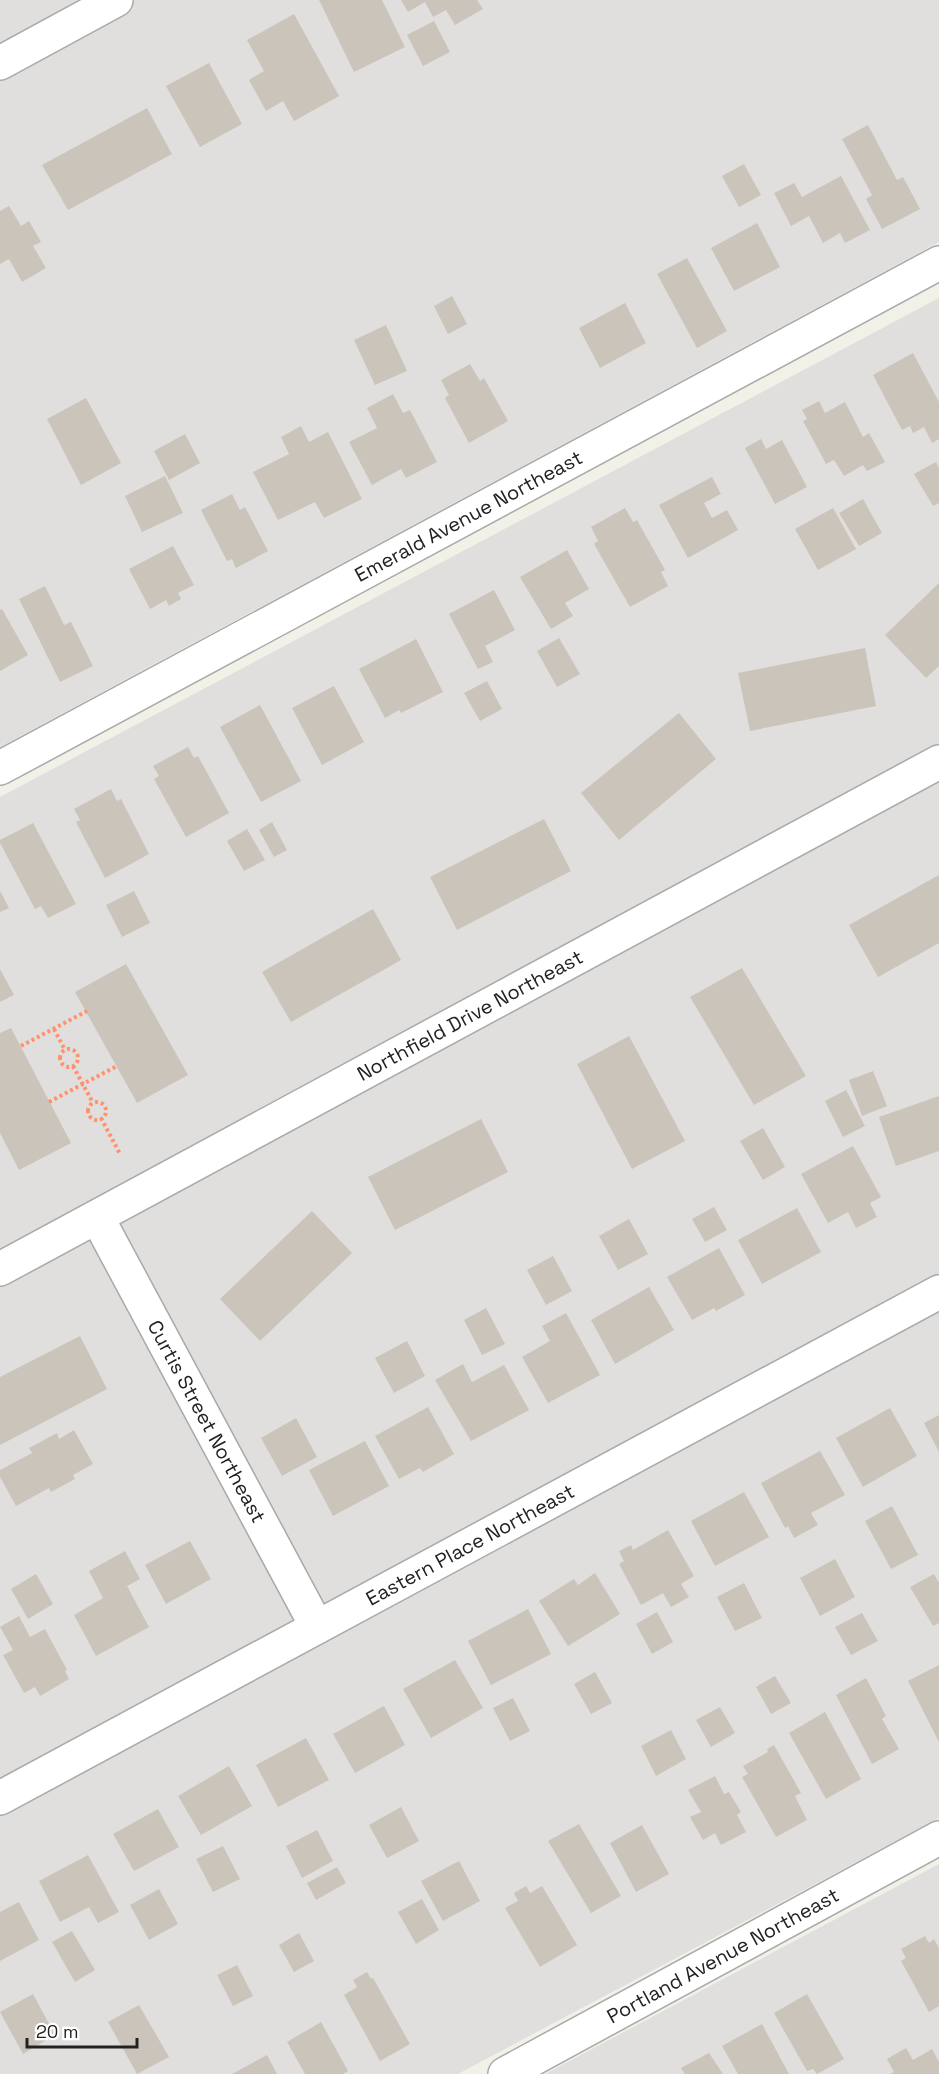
<svg xmlns="http://www.w3.org/2000/svg" width="939" height="2074" viewBox="0 0 939 2074" font-family="'Space Grotesk',sans-serif">
  <style>
    .residential { fill: #e0dfde }
    .building { fill: #cbc4ba }
    .lines { fill: none; stroke-linecap: round; stroke-linejoin: round }
    .minor-casing { stroke: #a9a9a9; stroke-width: 36 }
    .path { stroke: #ff926c; stroke-width: 4; stroke-dasharray: 3 3; stroke-linecap: butt }
    .minor { stroke: #fff; stroke-width: 33 }
    .labels { text-anchor: middle; dominant-baseline: central; stroke-width: 4.5; stroke-linejoin: round; paint-order: stroke }
    .street-label { font-size: 20px; fill: #222; stroke: #fff }
  </style>
  <rect width="100%" height="100%" fill="#f2f1e8"/>
  <!-- residential -->
  <path class="residential" d="M 0,0 L 939,0 L 939,242 L 0,747 Z
    M 939,298 L 939,1818 L 458,2074 L 0,2074 L 0,797 Z
    M 939,1864 L 939,2074 L 545,2074 Z"/>
  <!-- building -->
  <path class="building" d="M 319,0 L 382,0 L 405,47 L 354,72 Z
    M 401,0 L 477,0 L 483,9 L 455,25 L 446,10 L 433,17 L 425,2 L 408,12 Z
    M 294,14 L 339,96 L 294,121 L 283,101 L 266,111 L 249,80 L 264,71 L 247,40 Z
    M 434,21 L 450,52 L 423,66 L 407,35 Z
    M 209,63 L 242,124 L 200,147 L 166,86 Z
    M 147,108 L 172,154 L 68,210 L 42,165 Z
    M 868,125 L 897,180 L 903,177 L 920,209 L 882,229 L 866,199 L 872,195 L 842,139 Z
    M 744,164 L 761,195 L 739,207 L 722,176 Z
    M 841,176 L 870,230 L 845,243 L 840,233 L 823,243 L 809,216 L 791,226 L 774,193 L 794,183 L 802,197 Z
    M 9,206 L 21,226 L 29,221 L 41,242 L 33,246 L 46,268 L 22,282 L 9,259 L 0,264 L 0,211 Z
    M 757,223 L 780,267 L 734,291 L 711,248 Z
    M 687,258 L 727,331 L 697,348 L 657,274 Z
    M 452,296 L 467,324 L 448,334 L 434,306 Z
    M 625,303 L 646,343 L 600,368 L 579,328 Z
    M 386,325 L 407,371 L 375,385 L 354,340 Z
    M 913,353 L 939,402 L 939,439 L 932,443 L 924,427 L 913,433 L 910,426 L 902,430 L 873,375 Z
    M 470,364 L 480,381 L 484,378 L 508,421 L 469,443 L 445,398 L 449,395 L 441,380 Z
    M 393,394 L 403,413 L 410,410 L 437,462 L 406,478 L 401,469 L 372,485 L 349,442 L 377,428 L 367,408 Z
    M 86,398 L 121,463 L 81,485 L 47,419 Z
    M 819,401 L 825,413 L 845,402 L 863,437 L 869,433 L 885,462 L 867,471 L 863,465 L 844,476 L 834,460 L 826,464 L 803,421 L 807,419 L 802,410 Z
    M 301,426 L 309,442 L 328,432 L 362,499 L 324,518 L 315,502 L 278,520 L 253,472 L 289,454 L 281,437 Z
    M 185,434 L 200,463 L 169,480 L 154,451 Z
    M 761,439 L 766,449 L 782,440 L 807,487 L 775,504 L 745,448 Z
    M 936,462 L 939,468 L 939,503 L 933,506 L 914,474 Z
    M 165,476 L 183,513 L 142,532 L 125,496 Z
    M 712,477 L 721,494 L 704,503 L 712,518 L 727,510 L 738,530 L 688,558 L 659,505 Z
    M 232,494 L 240,510 L 245,507 L 268,551 L 236,568 L 232,559 L 227,561 L 201,510 Z
    M 863,499 L 882,533 L 859,546 L 839,513 Z
    M 625,508 L 633,522 L 637,520 L 665,570 L 661,572 L 668,586 L 630,607 L 594,544 L 598,541 L 591,527 Z
    M 833,508 L 856,549 L 818,570 L 795,529 Z
    M 173,546 L 194,585 L 178,593 L 181,599 L 169,606 L 166,600 L 150,609 L 129,569 Z
    M 567,550 L 589,589 L 565,603 L 573,616 L 551,629 L 520,577 Z
    M 939,583 L 939,666 L 926,678 L 885,635 Z
    M 45,586 L 64,625 L 71,622 L 93,666 L 60,682 L 19,599 Z
    M 494,590 L 515,630 L 485,646 L 493,662 L 478,669 L 449,614 Z
    M 2,609 L 28,655 L 0,671 L 0,610 Z
    M 559,638 L 580,674 L 557,687 L 537,651 Z
    M 416,639 L 443,692 L 401,713 L 399,710 L 385,718 L 359,669 Z
    M 865,648 L 876,706 L 750,731 L 738,673 Z
    M 487,681 L 502,709 L 480,721 L 464,693 Z
    M 334,686 L 364,742 L 322,765 L 292,708 Z
    M 260,705 L 301,781 L 261,802 L 220,727 Z
    M 679,713 L 716,759 L 619,840 L 581,793 Z
    M 188,747 L 194,758 L 198,756 L 229,813 L 186,837 L 154,779 L 159,776 L 153,766 Z
    M 111,789 L 117,801 L 121,799 L 149,854 L 105,878 L 76,822 L 80,820 L 74,809 Z
    M 544,819 L 571,871 L 457,930 L 430,877 Z
    M 272,822 L 287,850 L 274,857 L 259,830 Z
    M 33,823 L 76,904 L 48,918 L 41,906 L 35,909 L 0,843 L 0,840 Z
    M 247,829 L 265,860 L 244,871 L 227,841 Z
    M 939,875 L 939,943 L 878,977 L 849,925 Z
    M 0,891 L 9,908 L 0,912 Z
    M 134,891 L 150,923 L 122,937 L 106,905 Z
    M 373,909 L 401,960 L 291,1022 L 262,972 Z
    M 126,964 L 188,1075 L 137,1103 L 75,992 Z
    M 742,968 L 806,1076 L 754,1105 L 690,997 Z
    M 0,969 L 14,995 L 0,1002 Z
    M 11,1028 L 71,1143 L 19,1170 L 0,1133 L 0,1033 Z
    M 629,1036 L 685,1141 L 632,1169 L 577,1064 Z
    M 873,1071 L 887,1106 L 862,1116 L 849,1080 Z
    M 846,1090 L 865,1126 L 843,1137 L 825,1101 Z
    M 939,1096 L 939,1151 L 896,1166 L 879,1117 Z
    M 481,1119 L 508,1172 L 395,1230 L 368,1177 Z
    M 763,1128 L 785,1167 L 763,1180 L 740,1141 Z
    M 853,1146 L 881,1197 L 870,1203 L 877,1217 L 856,1228 L 848,1212 L 828,1223 L 801,1174 Z
    M 714,1207 L 727,1230 L 705,1242 L 692,1219 Z
    M 797,1208 L 821,1252 L 762,1284 L 738,1240 Z
    M 312,1211 L 352,1253 L 260,1341 L 220,1299 Z
    M 629,1219 L 648,1254 L 618,1270 L 599,1236 Z
    M 719,1248 L 745,1295 L 716,1311 L 714,1308 L 692,1320 L 667,1277 Z
    M 553,1256 L 572,1291 L 546,1305 L 527,1270 Z
    M 649,1287 L 674,1330 L 615,1364 L 591,1320 Z
    M 486,1308 L 505,1344 L 482,1355 L 464,1320 Z
    M 566,1313 L 600,1375 L 548,1403 L 522,1357 L 550,1341 L 542,1326 Z
    M 80,1336 L 107,1389 L 0,1445 L 0,1377 Z
    M 407,1341 L 425,1376 L 394,1393 L 375,1358 Z
    M 463,1364 L 472,1382 L 504,1365 L 529,1410 L 471,1441 L 435,1380 Z
    M 428,1407 L 454,1454 L 423,1472 L 420,1468 L 399,1479 L 375,1436 Z
    M 890,1408 L 917,1456 L 863,1487 L 836,1438 Z
    M 939,1415 L 939,1452 L 924,1423 Z
    M 296,1418 L 317,1457 L 282,1476 L 261,1438 Z
    M 74,1430 L 93,1464 L 73,1475 L 75,1479 L 51,1492 L 49,1488 L 16,1506 L 0,1477 L 0,1470 L 32,1453 L 29,1448 L 57,1433 L 59,1439 Z
    M 365,1441 L 389,1486 L 333,1516 L 309,1470 Z
    M 820,1451 L 845,1495 L 811,1513 L 818,1525 L 794,1538 L 788,1526 L 785,1528 L 761,1483 Z
    M 744,1492 L 769,1537 L 715,1566 L 691,1521 Z
    M 892,1506 L 918,1555 L 891,1569 L 865,1521 Z
    M 668,1530 L 694,1576 L 681,1584 L 689,1597 L 671,1607 L 663,1593 L 641,1605 L 619,1564 L 624,1561 L 619,1551 L 631,1545 L 633,1550 Z
    M 190,1541 L 211,1579 L 166,1604 L 145,1565 Z
    M 125,1551 L 140,1579 L 127,1586 L 149,1627 L 96,1656 L 74,1615 L 103,1598 L 89,1571 Z
    M 835,1559 L 855,1597 L 820,1616 L 800,1578 Z
    M 595,1573 L 620,1614 L 568,1646 L 539,1601 L 574,1579 L 578,1585 Z
    M 36,1574 L 53,1604 L 28,1619 L 11,1589 Z
    M 934,1574 L 939,1583 L 939,1623 L 933,1626 L 910,1587 Z
    M 744,1583 L 762,1618 L 735,1631 L 717,1597 Z
    M 528,1609 L 551,1654 L 491,1685 L 468,1641 Z
    M 657,1612 L 673,1642 L 652,1654 L 636,1624 Z
    M 862,1613 L 878,1641 L 851,1655 L 835,1627 Z
    M 19,1616 L 30,1637 L 45,1629 L 67,1670 L 65,1671 L 69,1679 L 40,1696 L 35,1687 L 24,1693 L 3,1655 L 13,1650 L 0,1627 Z
    M 455,1660 L 483,1708 L 431,1738 L 403,1689 Z
    M 939,1665 L 939,1742 L 908,1681 Z
    M 595,1672 L 612,1703 L 591,1714 L 574,1684 Z
    M 775,1676 L 791,1703 L 771,1714 L 756,1687 Z
    M 866,1678 L 886,1716 L 882,1719 L 899,1749 L 872,1764 L 836,1695 Z
    M 513,1698 L 530,1731 L 510,1741 L 493,1708 Z
    M 384,1706 L 405,1745 L 355,1773 L 333,1734 Z
    M 720,1707 L 735,1733 L 711,1747 L 696,1720 Z
    M 825,1712 L 861,1779 L 826,1799 L 789,1733 Z
    M 671,1730 L 686,1759 L 656,1776 L 641,1746 Z
    M 306,1738 L 329,1780 L 278,1807 L 256,1765 Z
    M 774,1745 L 801,1793 L 795,1796 L 807,1820 L 776,1837 L 742,1777 L 748,1774 L 743,1766 L 768,1752 L 767,1749 Z
    M 229,1766 L 252,1806 L 201,1835 L 178,1796 Z
    M 715,1776 L 724,1794 L 729,1792 L 741,1812 L 737,1815 L 746,1832 L 721,1845 L 715,1833 L 703,1840 L 690,1817 L 701,1812 L 688,1790 Z
    M 401,1807 L 419,1841 L 387,1858 L 369,1825 Z
    M 158,1809 L 179,1847 L 134,1871 L 113,1834 Z
    M 579,1824 L 621,1896 L 591,1913 L 548,1841 Z
    M 642,1825 L 669,1874 L 636,1892 L 610,1843 Z
    M 317,1830 L 333,1861 L 302,1878 L 286,1846 Z
    M 223,1846 L 240,1879 L 213,1892 L 196,1859 Z
    M 88,1855 L 119,1912 L 98,1923 L 89,1907 L 60,1922 L 39,1881 Z
    M 459,1861 L 480,1901 L 443,1921 L 421,1881 Z
    M 337,1867 L 346,1883 L 316,1900 L 307,1883 Z
    M 526,1886 L 530,1893 L 542,1886 L 577,1945 L 540,1967 L 505,1908 L 518,1901 L 514,1893 Z
    M 159,1889 L 178,1924 L 149,1940 L 130,1905 Z
    M 422,1899 L 439,1930 L 416,1944 L 398,1912 Z
    M 19,1902 L 39,1940 L 0,1961 L 0,1912 Z
    M 72,1931 L 95,1970 L 75,1982 L 52,1942 Z
    M 299,1933 L 314,1961 L 294,1972 L 279,1945 Z
    M 925,1936 L 929,1943 L 934,1939 L 939,1948 L 939,2006 L 929,2012 L 901,1961 L 906,1958 L 901,1949 Z
    M 237,1965 L 253,1996 L 233,2006 L 217,1975 Z
    M 367,1972 L 371,1979 L 373,1978 L 410,2044 L 380,2061 L 344,1995 L 357,1987 L 353,1980 Z
    M 33,1994 L 55,2035 L 23,2054 L 0,2012 Z
    M 807,1994 L 844,2059 L 817,2074 L 813,2069 L 807,2071 L 774,2013 Z
    M 139,2005 L 169,2057 L 137,2074 L 108,2022 Z
    M 321,2022 L 348,2071 L 343,2074 L 305,2074 L 287,2042 Z
    M 762,2024 L 789,2074 L 738,2074 L 722,2046 Z
    M 906,2048 L 913,2060 L 932,2049 L 939,2062 L 939,2074 L 890,2074 L 894,2072 L 887,2059 Z
    M 709,2053 L 723,2074 L 685,2074 L 681,2068 Z
    M 267,2055 L 277,2074 L 232,2074 Z"/>
  <g class="lines">
    <!-- minor casing -->
    <g class="minor-casing">
      <g id="minor">
        <path d="M 0,63 L 116,0"/>
        <path id="s1" d="M 0,768 L 939,263"/>
        <path id="s2" d="M 97,1217 L 317,1627"/>
        <path id="s3" d="M 0,1269 L 939,762"/>
        <path id="s4" d="M 0,1798 L 939,1292"/>
        <path id="s5" d="M 505,2074 L 939,1838"/>
      </g>
    </g>
    <!-- path -->
    <path class="path" d="M 54,1029 L 65,1050
      M 21,1046 L 87,1011
      M60 1058a9 9 0 1 1 18 0a9 9 0 1 1-18 0Z
      M 73,1066 L 93,1103
      M 49,1102 L 117,1066
      M88 1111a9 9 0 1 1 18 0a9 9 0 1 1-18 0Z
      M 101,1118 L 120,1154"/>
    <!-- minor -->
    <use href="#minor" class="minor"/>
  </g>
  <g class="labels">
    <!-- street labels -->
    <g class="street-label">
      <text stroke="none"><textPath href="#s1" startOffset="532">Emerald Avenue Northeast</textPath></text>
      <text stroke="none"><textPath href="#s3" startOffset="534">Northfield Drive Northeast</textPath></text>
      <text stroke="none"><textPath href="#s2" startOffset="232">Curtis Street Northeast</textPath></text>
      <text stroke="none"><textPath href="#s4" startOffset="534">Eastern Place Northeast</textPath></text>
      <text stroke="none"><textPath href="#s5" startOffset="248">Portland Avenue Northeast</textPath></text>
    </g>
  </g>
  <!-- scale -->
  <path d="M27 2038v9h110v-9" fill="none" stroke="#222222" stroke-width="3"/>
  <text x="36" y="2038" font-size="18" fill="#222222" stroke="#ffffff" stroke-width="4.5" paint-order="stroke">20 m</text>
</svg>
